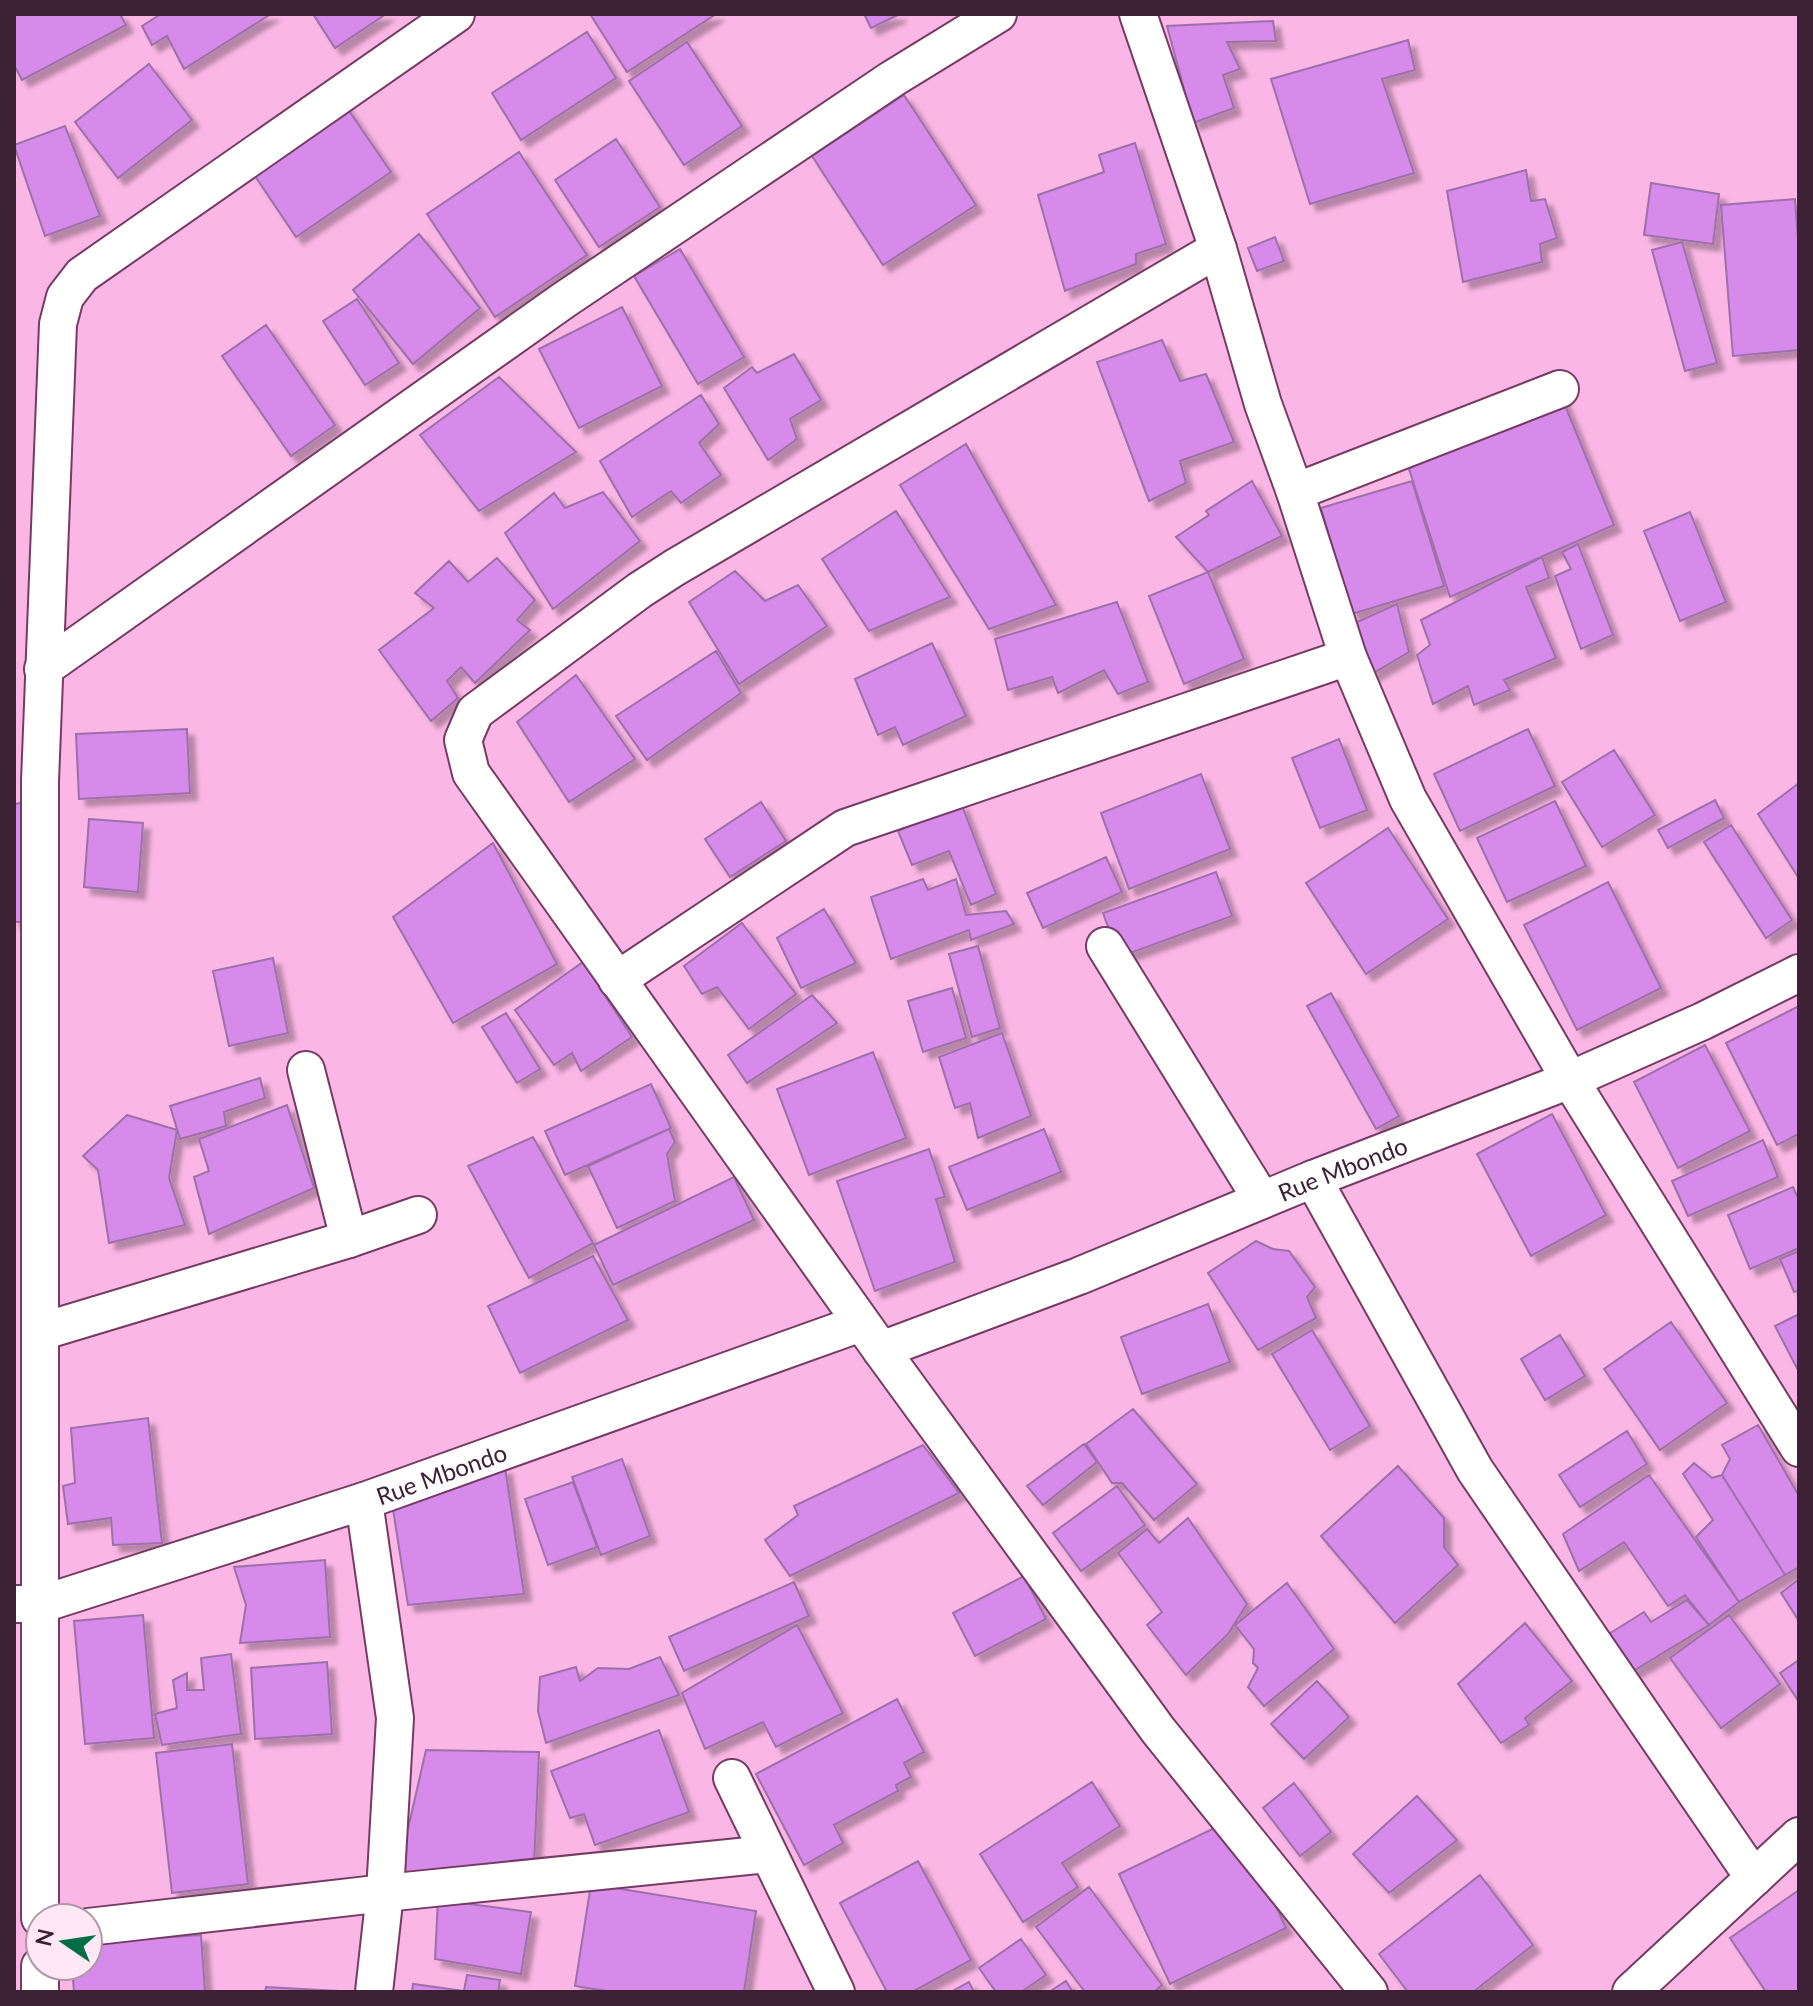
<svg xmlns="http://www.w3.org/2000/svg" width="1813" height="2006" viewBox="0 0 1813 2006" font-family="Lato,sans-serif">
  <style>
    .building { fill: #d68aea; stroke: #9d70a9; stroke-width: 2; filter: url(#shadow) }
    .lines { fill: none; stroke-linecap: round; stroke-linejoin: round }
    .minor-casing { stroke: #753b64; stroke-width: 40 }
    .minor { stroke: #fff; stroke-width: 36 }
    .labels { text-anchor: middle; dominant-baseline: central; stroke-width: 6; stroke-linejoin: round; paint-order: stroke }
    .street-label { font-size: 24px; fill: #3b2133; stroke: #fee8f6 }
  </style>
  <defs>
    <filter id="shadow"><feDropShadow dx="7" dy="7" stdDeviation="2" flood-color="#0004"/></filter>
  </defs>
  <rect width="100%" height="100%" fill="#fab6e4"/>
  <!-- building -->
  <path class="building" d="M 14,14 L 120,14 L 126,25 L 22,80 L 14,65 Z
    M 161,14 L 271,14 L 184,69 L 167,36 L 152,45 L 142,26 Z
    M 313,14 L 386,14 L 335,48 Z
    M 590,14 L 716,14 L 627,72 Z
    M 864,14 L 900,14 L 871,28 Z
    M 1273,21 L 1276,41 L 1227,42 L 1240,69 L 1223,75 L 1234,108 L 1193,123 L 1167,26 Z
    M 587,32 L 616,78 L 521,140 L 492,93 Z
    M 1408,40 L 1415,70 L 1382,79 L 1414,173 L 1310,204 L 1271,79 Z
    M 687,42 L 742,126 L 684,165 L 629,81 Z
    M 149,64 L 192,120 L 118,178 L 75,122 Z
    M 904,95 L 976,205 L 883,265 L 812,156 Z
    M 343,102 L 391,172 L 296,237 L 249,167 Z
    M 65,126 L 100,216 L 45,236 L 14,145 Z
    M 616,139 L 660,207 L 599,247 L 555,180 Z
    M 1135,143 L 1166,244 L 1136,254 L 1136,264 L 1065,291 L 1038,195 L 1104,172 L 1099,155 Z
    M 519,152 L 587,255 L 495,317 L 427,214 Z
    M 1526,170 L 1531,201 L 1545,199 L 1557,238 L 1540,244 L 1542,262 L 1463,282 L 1447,191 Z
    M 1651,183 L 1719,194 L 1713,244 L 1644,235 Z
    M 1795,199 L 1799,254 L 1799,350 L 1733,356 L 1721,205 Z
    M 419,234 L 480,308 L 413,364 L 353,290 Z
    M 1275,237 L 1284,261 L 1257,271 L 1248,248 Z
    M 1682,242 L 1717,363 L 1685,371 L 1652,250 Z
    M 680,249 L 744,357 L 698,384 L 634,276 Z
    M 357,299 L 399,363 L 365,385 L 323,321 Z
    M 622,307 L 662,386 L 579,428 L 539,349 Z
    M 266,325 L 335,425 L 291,456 L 222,356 Z
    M 1162,340 L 1180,381 L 1206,374 L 1234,442 L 1180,461 L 1186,483 L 1149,501 L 1097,362 Z
    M 794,354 L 821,400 L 790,419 L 797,439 L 768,460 L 724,388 L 752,367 L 757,373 Z
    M 499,377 L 576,452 L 479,511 L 420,435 Z
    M 701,395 L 719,424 L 699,443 L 721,475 L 681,503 L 671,491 L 632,517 L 600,461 Z
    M 1562,398 L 1614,525 L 1450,597 L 1409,469 L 1480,429 Z
    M 966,444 L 1056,605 L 989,629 L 900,485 Z
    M 1252,481 L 1282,536 L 1208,572 L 1176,537 L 1209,515 L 1206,511 Z
    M 1412,481 L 1444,586 L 1352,614 L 1321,508 Z
    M 603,492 L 640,541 L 553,609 L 505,533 L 554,493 L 565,508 Z
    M 896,511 L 950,597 L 869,631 L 822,559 Z
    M 1690,512 L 1726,602 L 1680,621 L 1644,531 Z
    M 1578,544 L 1613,635 L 1581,649 L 1555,576 L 1571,569 L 1562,552 Z
    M 1542,557 L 1549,578 L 1526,587 L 1556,658 L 1504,680 L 1510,690 L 1474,705 L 1468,686 L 1433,704 L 1417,655 L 1430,645 L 1421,620 Z
    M 497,558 L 535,600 L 517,620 L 530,630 L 475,683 L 461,667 L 447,681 L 458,698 L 431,721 L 379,650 L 434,608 L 415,593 L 449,561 L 468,582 Z
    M 735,571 L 765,601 L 798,585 L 827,626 L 739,684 L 689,602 Z
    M 1208,572 L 1244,659 L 1184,684 L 1149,596 Z
    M 1117,602 L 1148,682 L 1118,694 L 1104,670 L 1058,693 L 1052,677 L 1008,690 L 995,639 Z
    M 1397,604 L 1409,652 L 1372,674 L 1355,623 Z
    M 932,643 L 966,716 L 903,745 L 895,727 L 878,735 L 855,679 Z
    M 716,651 L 741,693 L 647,760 L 616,716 Z
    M 576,675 L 635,759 L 569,802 L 517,722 Z
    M 187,729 L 190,793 L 79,799 L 76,734 Z
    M 1528,729 L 1555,786 L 1460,831 L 1434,774 Z
    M 1339,739 L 1367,810 L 1320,828 L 1292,758 Z
    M 1614,750 L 1655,815 L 1602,847 L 1562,782 Z
    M 1201,774 L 1230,849 L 1129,889 L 1101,813 Z
    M 1799,783 L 1799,876 L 1798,877 L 1758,814 Z
    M 1715,800 L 1724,818 L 1668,848 L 1658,830 Z
    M 1555,801 L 1586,866 L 1507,902 L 1477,838 Z
    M 29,802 L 26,922 L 14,922 L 14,804 Z
    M 761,802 L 786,841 L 730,877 L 705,839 Z
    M 961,803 L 996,894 L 971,905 L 949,851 L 912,865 L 898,831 Z
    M 89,819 L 143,823 L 138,892 L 84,887 Z
    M 1731,825 L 1792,920 L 1766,938 L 1704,842 Z
    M 1388,828 L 1448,919 L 1366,974 L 1306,883 Z
    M 493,843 L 557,964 L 453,1023 L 393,917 Z
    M 1106,857 L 1122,892 L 1043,928 L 1027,893 Z
    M 1216,872 L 1232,916 L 1119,957 L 1103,913 Z
    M 923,879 L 928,890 L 956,879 L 966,915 L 1006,911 L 1014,924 L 971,940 L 969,930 L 891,959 L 871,897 Z
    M 1608,882 L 1661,988 L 1577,1030 L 1524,925 Z
    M 824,909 L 856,963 L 801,988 L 777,938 Z
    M 742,923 L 796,994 L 749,1029 L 717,987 L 702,994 L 684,966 Z
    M 978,946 L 1000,1028 L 972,1037 L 949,954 Z
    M 273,958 L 288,1033 L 229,1046 L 213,971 Z
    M 583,962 L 632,1037 L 581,1071 L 572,1053 L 554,1065 L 515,1010 Z
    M 952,988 L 966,1038 L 923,1052 L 908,1001 Z
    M 1331,993 L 1399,1116 L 1376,1129 L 1307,1006 Z
    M 812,995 L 837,1023 L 747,1083 L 728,1055 Z
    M 1799,1006 L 1799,1134 L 1777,1145 L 1726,1043 Z
    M 506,1013 L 540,1069 L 517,1083 L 482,1027 Z
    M 1002,1033 L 1031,1116 L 978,1138 L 970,1103 L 955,1108 L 939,1057 Z
    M 1705,1045 L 1750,1131 L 1678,1168 L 1634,1082 Z
    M 873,1052 L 906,1138 L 809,1175 L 777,1089 Z
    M 260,1078 L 265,1098 L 224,1112 L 226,1126 L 180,1139 L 170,1106 Z
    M 651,1084 L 671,1128 L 565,1175 L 545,1131 Z
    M 287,1105 L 314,1188 L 209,1234 L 194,1177 L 209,1171 L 199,1139 Z
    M 1552,1114 L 1606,1215 L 1531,1256 L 1477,1154 Z
    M 127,1115 L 177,1130 L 169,1178 L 185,1225 L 109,1243 L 98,1170 L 83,1156 Z
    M 669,1129 L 675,1142 L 667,1154 L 675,1201 L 617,1228 L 588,1166 Z
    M 1044,1129 L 1061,1172 L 967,1210 L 949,1167 Z
    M 533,1137 L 593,1243 L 529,1278 L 468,1166 Z
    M 1763,1140 L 1778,1177 L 1688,1216 L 1672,1181 Z
    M 929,1149 L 945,1197 L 936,1199 L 955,1262 L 875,1291 L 837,1181 Z
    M 734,1177 L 754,1220 L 613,1285 L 594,1245 Z
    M 1793,1187 L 1799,1200 L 1799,1248 L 1750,1269 L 1728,1215 Z
    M 1256,1241 L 1273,1249 L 1289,1251 L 1315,1287 L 1307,1297 L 1316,1318 L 1258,1350 L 1208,1273 Z
    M 1799,1251 L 1799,1290 L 1794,1292 L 1780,1259 Z
    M 593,1256 L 628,1320 L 520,1373 L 488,1306 Z
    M 1208,1304 L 1230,1362 L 1142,1394 L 1121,1337 Z
    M 1799,1314 L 1799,1372 L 1775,1326 Z
    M 1671,1322 L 1727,1403 L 1660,1450 L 1604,1369 Z
    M 1312,1330 L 1370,1426 L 1330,1450 L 1272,1354 Z
    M 1560,1335 L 1585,1376 L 1545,1400 L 1521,1359 Z
    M 1133,1409 L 1197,1484 L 1154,1520 L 1122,1483 L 1112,1483 L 1086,1444 Z
    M 148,1418 L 162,1543 L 113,1545 L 111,1518 L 68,1524 L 63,1486 L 75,1483 L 71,1428 Z
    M 1758,1425 L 1799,1496 L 1799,1567 L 1785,1575 L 1722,1475 L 1730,1459 L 1722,1445 Z
    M 1627,1431 L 1647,1464 L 1580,1507 L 1559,1475 Z
    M 1084,1444 L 1097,1462 L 1043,1505 L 1027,1486 Z
    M 923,1445 L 959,1493 L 790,1576 L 765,1540 L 798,1515 L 794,1506 Z
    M 622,1459 L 650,1536 L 601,1555 L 572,1477 Z
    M 1694,1463 L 1712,1478 L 1722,1475 L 1785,1575 L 1739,1602 L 1696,1537 L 1713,1520 L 1683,1474 Z
    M 1398,1466 L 1444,1518 L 1444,1547 L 1458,1565 L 1395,1623 L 1321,1536 Z
    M 505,1467 L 524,1594 L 408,1605 L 392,1503 Z
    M 1649,1475 L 1739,1602 L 1709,1625 L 1685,1595 L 1668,1606 L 1624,1542 L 1579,1571 L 1563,1534 Z
    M 573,1482 L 597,1547 L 548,1565 L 525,1499 Z
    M 1117,1486 L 1145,1525 L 1081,1571 L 1053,1533 Z
    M 1188,1518 L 1247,1604 L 1228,1634 L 1186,1675 L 1147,1625 L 1162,1612 L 1118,1553 L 1147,1529 L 1159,1543 Z
    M 325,1560 L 330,1637 L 240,1643 L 246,1605 L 234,1567 Z
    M 1024,1576 L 1046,1619 L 975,1656 L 953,1613 Z
    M 1799,1579 L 1799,1621 L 1781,1593 Z
    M 794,1582 L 809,1616 L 684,1671 L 669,1637 Z
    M 1287,1583 L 1334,1649 L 1264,1706 L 1248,1687 L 1258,1668 L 1253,1663 L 1254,1649 L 1235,1625 Z
    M 1687,1600 L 1709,1625 L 1625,1676 L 1604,1637 L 1644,1612 L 1651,1622 Z
    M 143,1615 L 154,1738 L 85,1744 L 74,1621 Z
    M 1729,1615 L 1780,1684 L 1721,1728 L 1670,1658 Z
    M 1525,1623 L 1572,1681 L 1525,1718 L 1529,1725 L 1501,1743 L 1458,1684 Z
    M 797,1625 L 843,1713 L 776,1747 L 763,1722 L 705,1749 L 682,1693 Z
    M 231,1654 L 241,1734 L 162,1745 L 155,1714 L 177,1708 L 173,1680 L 187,1673 L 187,1690 L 204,1690 L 201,1658 Z
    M 660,1657 L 679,1695 L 546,1743 L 538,1711 L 540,1677 L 576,1667 L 580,1681 L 598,1668 L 629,1669 Z
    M 1799,1660 L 1799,1702 L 1780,1673 Z
    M 327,1662 L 332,1734 L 255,1739 L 251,1668 Z
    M 1317,1681 L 1349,1717 L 1304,1759 L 1271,1724 Z
    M 897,1699 L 924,1752 L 904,1763 L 911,1777 L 896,1785 L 898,1791 L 834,1825 L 843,1843 L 804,1865 L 756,1774 Z
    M 659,1730 L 689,1812 L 595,1845 L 584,1814 L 570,1818 L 551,1771 Z
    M 232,1744 L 248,1884 L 172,1893 L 156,1753 Z
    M 426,1750 L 539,1752 L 534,1865 L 397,1881 L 398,1838 L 407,1833 Z
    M 1092,1782 L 1120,1826 L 1062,1863 L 1078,1887 L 1023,1922 L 980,1854 Z
    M 1294,1783 L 1331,1832 L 1300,1856 L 1263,1808 Z
    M 1417,1796 L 1457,1840 L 1389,1893 L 1353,1854 Z
    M 1235,1818 L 1286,1928 L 1170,1984 L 1119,1874 Z
    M 918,1861 L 971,1960 L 912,1992 L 887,1992 L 840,1903 Z
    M 1480,1875 L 1533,1945 L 1473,1992 L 1408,1992 L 1379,1954 Z
    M 591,1884 L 756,1911 L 744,1992 L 613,1992 L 575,1986 Z
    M 1089,1887 L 1162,1985 L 1154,1992 L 1085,1992 L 1036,1927 Z
    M 1799,1890 L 1799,1992 L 1766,1992 L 1730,1938 Z
    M 438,1900 L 531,1912 L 521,1974 L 435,1959 Z
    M 201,1935 L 205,1992 L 74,1992 L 72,1966 L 88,1966 L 88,1943 Z
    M 1021,1939 L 1046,1975 L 1021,1992 L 996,1992 L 979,1968 Z
    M 467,1975 L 500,1980 L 498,1992 L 412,1992 L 413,1984 L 464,1991 Z
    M 1066,1981 L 1073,1992 L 1049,1992 Z
    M 969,1982 L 974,1992 L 951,1992 Z
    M 266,1987 L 357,1992 L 265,1992 Z"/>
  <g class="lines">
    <!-- minor casing -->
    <g class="minor-casing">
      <g id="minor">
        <path d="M 1138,14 L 1218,249 L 1263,404 L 1295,492 L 1348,657 L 1408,799 L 1570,1080 L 1799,1448"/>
        <path d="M 1218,249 L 674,568 L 640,590 L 475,712 L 463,740 L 471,773 L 881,1350 L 1158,1730 L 1369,1992"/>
        <path d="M 1295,492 L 1560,389"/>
        <path d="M 43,669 L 564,300 L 892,79 L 998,14"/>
        <path d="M 1105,946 L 1262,1200"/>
        <path d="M 617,980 L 845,828 L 1348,657"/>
        <path d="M 306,1070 L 349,1239"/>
        <path d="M 1313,1179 L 1475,1470 L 1754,1878"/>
        <path d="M 40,1332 L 349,1239 L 418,1215"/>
        <path id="s1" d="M 881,1350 L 1079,1276 L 1313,1179 L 1570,1080 L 1703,1021 L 1799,973"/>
        <path d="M 364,1501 L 395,1718 L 385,1893 L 374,1992"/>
        <path id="s2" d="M 14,1604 L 42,1604 L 364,1501 L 861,1323"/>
        <path d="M 732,1778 L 836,1992"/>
        <path d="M 40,1918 L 40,781 L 58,324 L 65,297 L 82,275 L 456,14"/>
        <path d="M 88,1927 L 385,1893 L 768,1854"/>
        <path d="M 40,1992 L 40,1966"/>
        <path d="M 1631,1992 L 1799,1836"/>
      </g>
    </g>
    <!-- minor -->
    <use href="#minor" class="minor"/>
  </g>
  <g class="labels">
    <!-- street labels -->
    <g class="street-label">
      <text stroke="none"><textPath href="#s1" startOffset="496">Rue Mbondo</textPath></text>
      <text stroke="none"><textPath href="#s2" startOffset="448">Rue Mbondo</textPath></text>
    </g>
  </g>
  <!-- border -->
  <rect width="1813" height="2006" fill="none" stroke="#3b2133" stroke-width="32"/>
  <!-- north arrow -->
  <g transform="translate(64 1942) rotate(283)"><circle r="38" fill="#fee8f6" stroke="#b098a8" stroke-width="2"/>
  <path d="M0-6L14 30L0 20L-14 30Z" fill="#026e45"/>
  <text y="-12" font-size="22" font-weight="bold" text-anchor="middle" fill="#3b2133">N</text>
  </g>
</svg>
